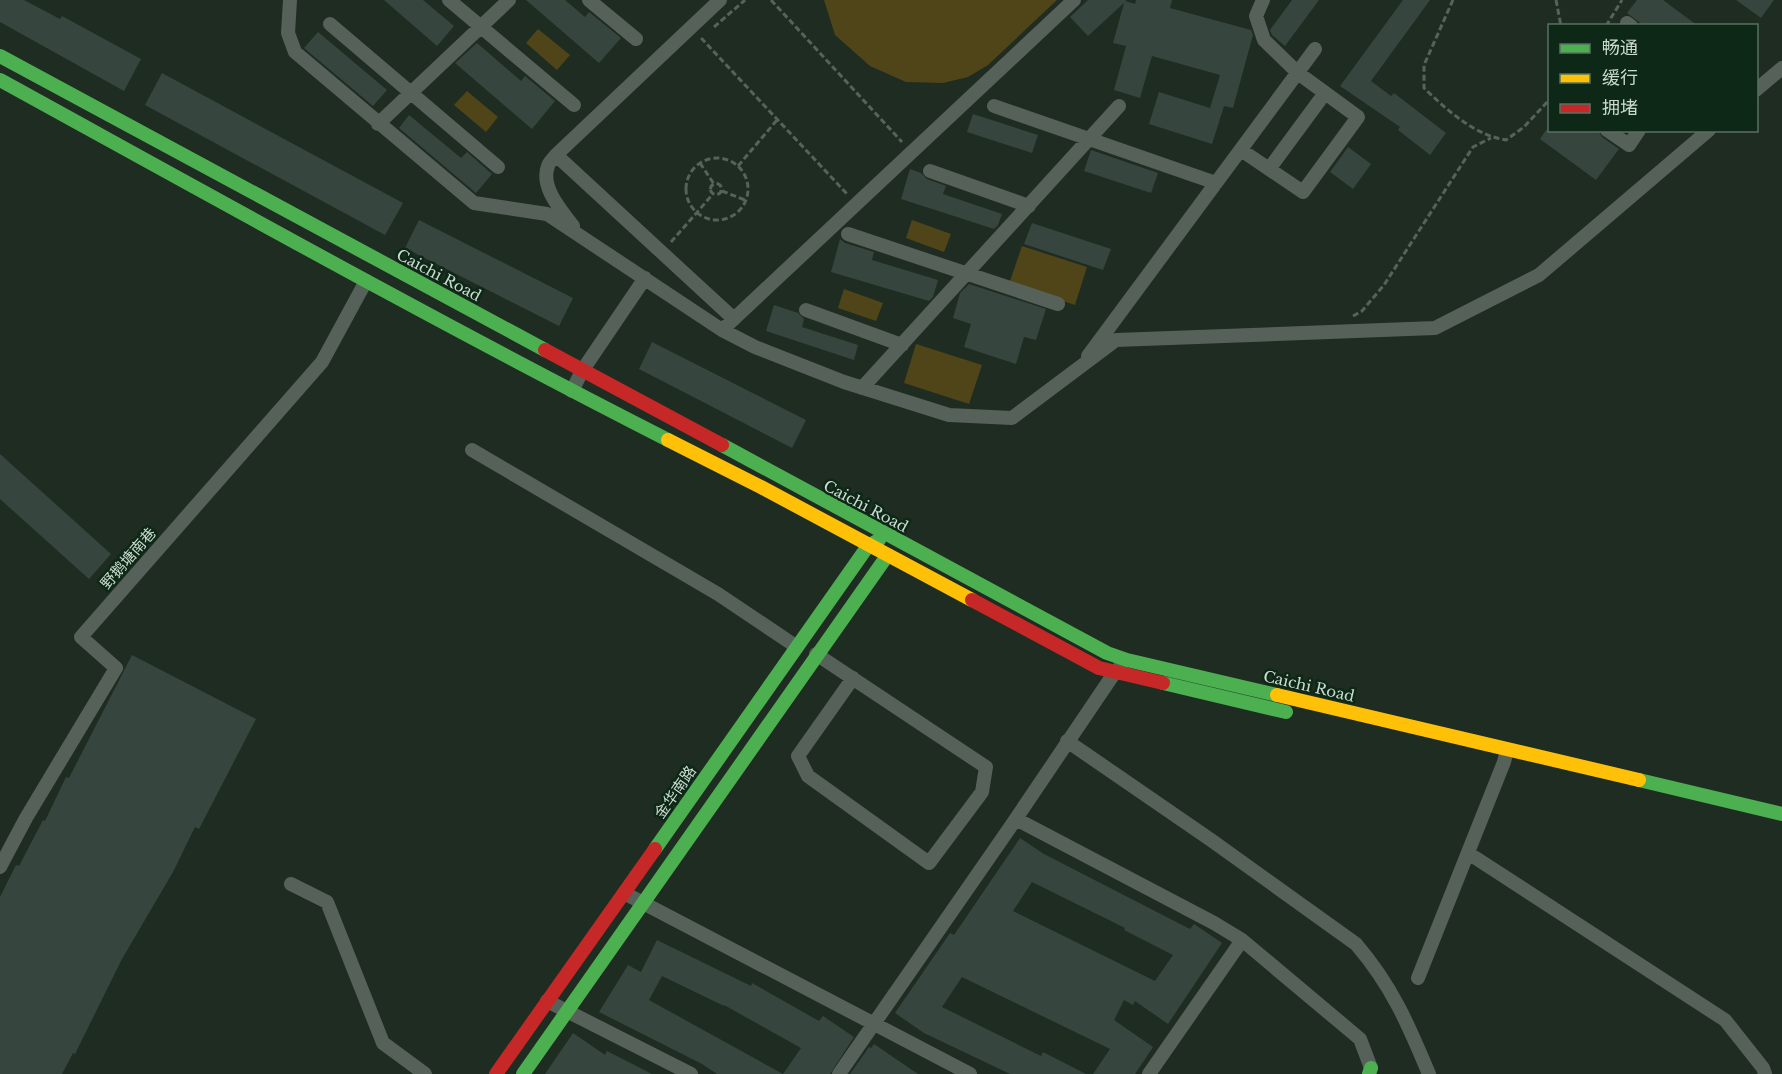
<svg xmlns="http://www.w3.org/2000/svg" width="1782" height="1074" viewBox="0 0 1782 1074" font-family="'Libre Baskerville','Noto Sans SC',serif">
  <style>
    .green { fill: #504518 }
    .building { fill: #37453f; fill-rule: evenodd }
    .lines { fill: none; stroke-linecap: round; stroke-linejoin: round }
    .path { stroke: #57625a; stroke-width: 3; stroke-dasharray: 6 3; stroke-linecap: butt }
    .street { stroke: #566159; stroke-width: 14 }
    .fast { stroke: #4caf50; stroke-width: 14 }
    .slow { stroke: #ffc107; stroke-width: 14 }
    .jam { stroke: #c62828; stroke-width: 14 }
    .labels { text-anchor: middle; dominant-baseline: central; stroke-width: 5; stroke-linejoin: round; paint-order: stroke }
    .street-label { font-size: 15px; fill: #cbdbcf; stroke: #0d2817 }
  </style>
  <rect width="100%" height="100%" fill="#1e2c22"/>
  <!-- green -->
  <path class="green" d="M 824,0 L 1057,0 L 988,65 L 968,77 L 943,83 L 906,82 L 870,66 L 835,35 Z
    M 538,29 L 570,55 L 557,70 L 526,43 Z
    M 467,91 L 498,117 L 486,132 L 454,105 Z
    M 912,220 L 951,234 L 944,252 L 906,238 Z
    M 1022,246 L 1087,267 L 1075,305 L 1009,284 Z
    M 844,289 L 883,303 L 876,321 L 838,308 Z
    M 916,344 L 982,365 L 969,404 L 904,383 Z"/>
  <!-- building -->
  <path class="building" d="M 0,0 L 24,0 L 60,19 L 62,16 L 141,59 L 124,91 L 0,22 Z
    M 384,0 L 423,0 L 454,26 L 437,46 Z
    M 526,0 L 565,0 L 585,17 L 589,12 L 621,38 L 599,63 Z
    M 1088,0 L 1127,0 L 1125,1 L 1135,4 L 1136,0 L 1172,0 L 1170,8 L 1251,30 L 1253,35 L 1233,108 L 1224,106 L 1212,144 L 1149,124 L 1159,92 L 1210,108 L 1220,75 L 1152,56 L 1140,98 L 1114,90 L 1126,46 L 1113,43 L 1124,3 L 1088,36 L 1070,17 Z
    M 1292,0 L 1319,0 L 1285,46 L 1272,35 L 1270,30 Z
    M 1403,0 L 1430,0 L 1371,81 L 1391,96 L 1394,93 L 1446,133 L 1430,155 L 1398,130 L 1400,127 L 1340,86 Z
    M 1637,0 L 1663,0 L 1698,26 L 1644,26 L 1627,13 Z
    M 1736,0 L 1774,0 L 1761,18 Z
    M 318,32 L 387,90 L 373,106 L 304,48 Z
    M 477,43 L 521,81 L 525,76 L 555,101 L 532,129 L 455,63 Z
    M 162,73 L 403,203 L 385,235 L 145,105 Z
    M 973,114 L 1038,135 L 1032,153 L 967,132 Z
    M 409,115 L 461,158 L 467,152 L 492,174 L 476,193 L 399,128 Z
    M 1546,130 L 1598,130 L 1602,137 L 1619,149 L 1596,180 L 1540,139 Z
    M 1348,147 L 1371,164 L 1353,189 L 1330,172 Z
    M 1091,150 L 1158,173 L 1151,193 L 1084,171 Z
    M 910,169 L 921,173 L 927,179 L 946,186 L 943,194 L 1002,214 L 998,225 L 994,229 L 901,199 Z
    M 419,220 L 573,298 L 559,326 L 405,248 Z
    M 1032,223 L 1111,249 L 1103,270 L 1024,244 Z
    M 840,239 L 845,243 L 874,252 L 872,260 L 938,280 L 933,297 L 929,301 L 831,272 Z
    M 969,284 L 1046,309 L 1036,340 L 1024,337 L 1016,364 L 964,347 L 971,324 L 953,318 L 960,293 Z
    M 774,305 L 798,313 L 804,319 L 802,327 L 858,345 L 854,360 L 766,331 Z
    M 652,342 L 806,420 L 792,448 L 639,369 Z
    M 0,454 L 111,554 L 89,579 L 0,499 Z
    M 132,655 L 256,719 L 199,829 L 195,827 L 173,872 L 122,959 L 75,1054 L 73,1053 L 62,1074 L 0,1074 L 0,897 L 16,865 L 19,866 L 43,820 L 45,821 L 66,777 L 69,778 Z
    M 1020,838 L 1044,854 L 1190,929 L 1194,924 L 1222,943 L 1168,1024 L 1135,1001 L 1133,1005 L 1124,1000 L 1114,1020 L 1153,1047 L 1135,1074 L 1093,1074 L 1110,1049 L 962,977 L 942,1007 L 1041,1056 L 1043,1052 L 1086,1074 L 1010,1074 L 924,1033 L 895,1013 L 950,933 L 954,935 ZM 1032,882 L 1125,928 L 1124,930 L 1173,955 L 1155,981 L 1013,911 Z
    M 657,940 L 751,986 L 752,983 L 819,1021 L 823,1016 L 854,1037 L 830,1074 L 717,1074 L 702,1064 L 599,1012 L 628,965 L 641,972 ZM 662,976 L 724,1006 L 724,1005 L 801,1048 L 783,1074 L 649,1000 Z
    M 573,1033 L 605,1055 L 607,1051 L 652,1074 L 545,1074 Z
    M 874,1044 L 918,1074 L 850,1074 L 869,1047 L 871,1048 Z"/>
  <g class="lines">
    <!-- path -->
    <path class="path" d="M 771,0 L 902,142
      M 1453,0 L 1424,65 L 1424,88 C 1447,110 1474,135 1506,140 L 1524,127 L 1550,99
      M 1556,0 L 1561,26
      M 1606,26 L 1622,0
      M 714,27 L 745,0
      M 703,38 L 702,39 L 848,195
      M686 189a31 31 0 1 1 62 0a31 31 0 1 1-62 0Z
      M 700,163 L 714,184
      M 738,166 L 777,120
      M710.5 189a5.5 5.5 0 1 1 11 0a5.5 5.5 0 1 1-11 0Z
      M 722,191 L 745,200
      M 671,242 L 713,194
      M 1353,316 L 1362,311 L 1384,285 L 1473,147 L 1491,138"/>
    <!-- street -->
    <path class="street" d="M 290,0 L 288,33 L 295,52 L 474,203 L 547,214 L 722,330 L 755,347 L 844,382 L 949,415 L 1012,418 L 1116,340 L 1435,328 L 1539,275 L 1709,130
      M 449,0 L 574,105
      M 589,0 L 636,39
      M 1627,23 L 1631,26
      M 330,24 L 498,167
      M 1756,90 L 1782,68
      M 994,106 L 1216,183
      M 378,124 L 509,0
      M 1607,130 L 1629,145 L 1639,130
      M 1241,150 L 1303,192 L 1358,117 L 1298,73 L 1264,40 L 1256,16 L 1263,0
      M 556,155 L 734,319
      M 1269,169 L 1325,93
      M 930,171 L 1029,206
      M 573,226 C 561,210 540,187 548,166 C 549,162 554,158 556,155 L 720,0
      M 848,234 L 1058,304
      M 806,310 L 902,345
      M 722,330 L 1074,0
      M 1088,356 L 1315,49
      M 862,388 L 1119,106
      M 572,391 L 582,371 L 645,278
      M 472,450 L 718,594 L 797,647
      M 816,654 L 986,767 L 982,792 L 929,863 L 808,776 L 798,756 L 853,678
      M 1067,741 L 1211,840 L 1356,944 C 1392,986 1408,1024 1429,1074
      M 1016,819 L 1214,923 L 1242,940 L 1360,1039 L 1371,1068
      M 1468,853 L 1725,1020 L 1763,1068 L 1765,1074
      M 0,867 L 26,818 L 116,668 L 81,637 L 322,362 L 366,281
      M 291,884 L 327,902 L 383,1043 L 425,1074
      M 624,893 L 970,1074
      M 1418,978 L 1504,762 L 1507,750
      M 547,1001 L 691,1074
      M 839,1074 L 1011,826 L 1115,672 L 1121,666
      M 1149,1074 L 1238,946"/>
    <!-- fast -->
    <path class="fast" d="M 0,56 L 545,350
      M 0,80 C 222,202 442,325 668,440
      M 722,445 L 1107,653 L 1127,660 L 1277,695
      M 1163,683 L 1286,712
      M 1639,780 L 1782,814
      M 655,849 L 868,546 L 879,540
      M 523,1074 L 887,556
      M 1369,1074 L 1371,1068"/>
    <!-- slow -->
    <path class="slow" d="M 668,440 L 761,487 L 972,600
      M 1277,695 L 1639,780"/>
    <!-- jam -->
    <path class="jam" d="M 545,350 L 722,445
      M 972,600 L 1099,668 L 1163,683
      M 496,1074 L 655,849"/>
  </g>
  <g class="labels">
    <!-- street labels -->
    <g class="street-label">
      <text transform="translate(439 275) rotate(28)">Caichi Road</text>
      <text transform="translate(866 506) rotate(28)">Caichi Road</text>
      <text transform="translate(128 558) rotate(-49)">野鹅塘南巷</text>
      <text transform="translate(1309 686) rotate(13)">Caichi Road</text>
      <text transform="translate(675 792) rotate(-55)">金华南路</text>
    </g>
  </g>
  <!-- legend -->
  <rect x="1548" y="24" width="210" height="108" fill="#0d2817" stroke="#597061" stroke-width="1.5"/>
  <rect x="1560" y="44" width="30" height="9" fill="#4caf50" stroke="#597061" stroke-width="1.5"/>
  <text x="1602" y="54" font-size="18" fill="#cbdbcf">畅通</text>
  <rect x="1560" y="74" width="30" height="9" fill="#ffc107" stroke="#597061" stroke-width="1.5"/>
  <text x="1602" y="84" font-size="18" fill="#cbdbcf">缓行</text>
  <rect x="1560" y="104" width="30" height="9" fill="#c62828" stroke="#597061" stroke-width="1.5"/>
  <text x="1602" y="114" font-size="18" fill="#cbdbcf">拥堵</text>
</svg>
